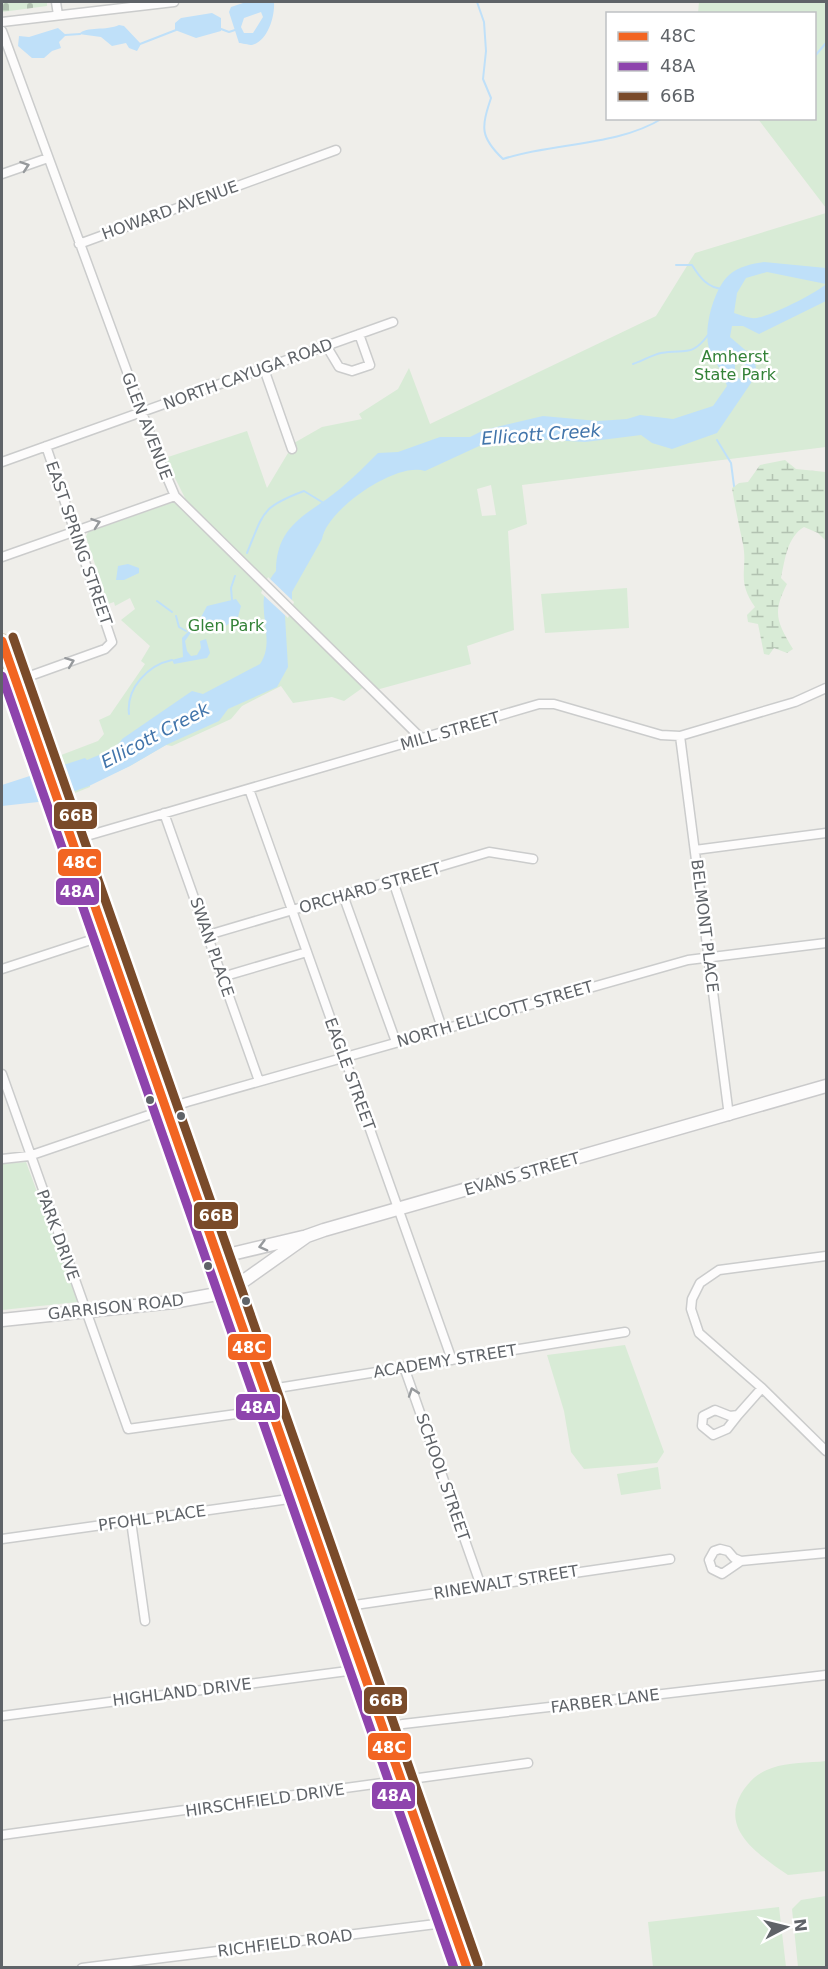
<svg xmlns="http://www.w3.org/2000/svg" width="828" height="1969" viewBox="0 0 828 1969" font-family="'DejaVu Sans',sans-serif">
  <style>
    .wetland { fill: url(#wetland-marsh) }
    .cemetery { fill: url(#cemetery-stones) }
    .park { fill: #d8ebd6; fill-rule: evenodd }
    .water { fill: #bfe0f9; fill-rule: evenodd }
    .pier { fill: #efeeea }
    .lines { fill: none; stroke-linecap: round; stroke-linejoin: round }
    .stream { stroke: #bfe0f9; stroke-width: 2 }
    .street-casing { stroke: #cbcccc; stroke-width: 11 }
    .secondary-casing { stroke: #cacacb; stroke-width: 15 }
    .primary-casing { stroke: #d7ceb8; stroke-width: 16 }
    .street { stroke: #fdfcfc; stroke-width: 8 }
    .secondary { stroke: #fdfcfc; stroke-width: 12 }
    .primary { stroke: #f4f2e9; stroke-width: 14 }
    .bus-1-casing { stroke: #fff; stroke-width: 14 }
    .bus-2-casing { stroke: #fff; stroke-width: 14 }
    .bus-3-casing { stroke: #fff; stroke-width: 14 }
    .bus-1 { stroke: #f26522; stroke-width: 9 }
    .bus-2 { stroke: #8e44ad; stroke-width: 9 }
    .bus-3 { stroke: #7a4b2a; stroke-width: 9 }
    .oneway { stroke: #96999c }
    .bus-dot { fill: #5f6368; stroke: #fff; stroke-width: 2 }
    .labels { text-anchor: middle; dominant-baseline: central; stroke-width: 5; stroke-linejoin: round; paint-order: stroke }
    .street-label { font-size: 16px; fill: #5f6368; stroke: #fff }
    .park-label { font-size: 16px; fill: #348238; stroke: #fff }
    .water-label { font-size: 18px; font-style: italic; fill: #4174aa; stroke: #fff }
    .line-badge { stroke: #fff; stroke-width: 2 }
    .badge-label { font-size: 16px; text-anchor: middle; font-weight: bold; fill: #fff }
  </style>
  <defs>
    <pattern id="wetland-marsh" width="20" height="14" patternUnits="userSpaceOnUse" patternTransform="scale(1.5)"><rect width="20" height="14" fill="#d8ebd6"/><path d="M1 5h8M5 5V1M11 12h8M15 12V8" fill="none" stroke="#b2c2b1"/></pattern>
    <pattern id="cemetery-stones" width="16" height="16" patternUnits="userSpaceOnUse" patternTransform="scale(1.5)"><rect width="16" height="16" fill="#d8ebd6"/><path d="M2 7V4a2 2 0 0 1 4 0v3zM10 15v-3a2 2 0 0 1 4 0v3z" fill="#b2c2b1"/></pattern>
  </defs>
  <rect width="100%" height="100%" fill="#efeeea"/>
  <!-- wetland -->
  <path class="wetland" d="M 785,460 L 796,469 L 826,472 L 826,541 L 818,533 L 804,527 C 787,537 785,560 781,578 L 787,584 C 772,613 777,622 793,649 L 787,653 L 774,648 L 769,655 L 764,654 L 758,624 L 748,622 L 747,615 L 755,607 C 736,580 748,570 743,544 C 739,525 735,507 732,488 L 739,483 L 748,482 L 760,465 Z"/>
  <!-- cemetery -->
  <path class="cemetery" d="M 2,2 L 47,2 L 47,6 L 2,12 Z"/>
  <!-- park -->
  <path class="park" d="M 699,2 L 826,2 L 826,208 L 758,119 L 814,118 L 814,14 L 698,13 Z
    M 826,213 L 826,447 L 522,485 L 527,524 L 508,531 L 514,630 L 467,646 L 471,664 L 376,690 L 368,684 L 344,701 L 332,697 L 293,703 L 281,686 L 242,706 L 231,719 L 172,746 L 166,745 L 130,766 L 90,784 L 90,787 L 70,795 L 56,757 L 98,741 L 104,734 L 99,720 L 110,715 L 145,664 L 141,661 L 150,646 L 121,620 L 135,609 L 130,598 L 115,606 L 114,602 L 108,604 L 86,537 L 88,532 L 185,498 L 165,458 L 247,431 L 267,488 L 294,443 L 322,427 L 362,419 L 359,414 L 398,389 L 409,368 L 430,424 L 656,316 L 695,253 ZM 491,485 L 496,515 L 482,516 L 477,489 Z
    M 627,588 L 629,628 L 545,633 L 541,594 Z
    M 26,1162 L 78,1302 L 2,1310 L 2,1164 Z
    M 625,1345 L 664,1452 L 657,1463 L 584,1469 L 571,1452 L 564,1411 L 547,1355 Z
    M 658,1467 L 661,1489 L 621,1495 L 617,1474 Z
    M 826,1761 L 826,1871 L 788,1875 C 761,1856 720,1831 741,1794 C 749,1781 757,1773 772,1768 C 788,1762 809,1763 826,1761 Z
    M 826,1896 L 826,1967 L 798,1967 L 792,1909 L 801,1900 Z
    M 779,1907 L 786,1967 L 653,1967 L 648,1922 Z"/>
  <!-- water -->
  <path class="water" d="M 246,2 L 274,2 C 275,16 268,41 252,45 C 249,45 241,43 239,43 L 229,12 L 231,7 ZM 261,12 L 263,17 L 253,33 L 244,33 L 241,27 L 244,18 Z
    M 212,13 L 221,18 L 221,31 L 196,38 L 175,30 L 175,23 L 181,18 Z
    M 119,25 L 124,26 L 141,44 L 137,51 L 129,48 L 126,43 L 112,46 L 101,37 L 79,34 C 86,26 107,31 119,25 Z
    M 58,28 L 66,35 L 59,42 L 61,48 L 52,51 L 44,58 L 32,58 L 18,46 L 19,36 L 29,37 Z
    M 764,262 L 826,268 L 826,301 L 759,334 L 743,326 L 732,326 L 730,337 L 751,355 L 756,367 L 751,383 L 717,433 L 672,449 L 652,443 L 641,435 L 585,442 L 517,438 L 490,441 L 425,471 C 397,461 327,509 322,539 L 292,592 L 292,599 L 285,616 L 288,667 L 277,687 L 228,709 L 219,721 L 166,745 L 130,766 L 89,786 L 47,801 L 2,806 L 2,785 L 85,758 L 87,760 C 97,756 118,748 122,739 L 192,691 L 203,694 L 260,664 C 279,636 248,603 276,571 C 276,523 310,514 341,488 C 354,477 366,465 378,453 L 398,452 L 440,437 L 470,437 L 484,430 L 543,416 L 598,421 L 627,419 L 640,415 L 673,419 L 713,406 L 727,386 C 723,372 714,361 709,348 C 703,329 714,288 729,275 C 739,266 752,264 764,262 ZM 767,272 L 826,284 C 817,293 770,316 757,318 C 749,319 741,315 734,313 L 737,293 L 746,278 ZM 728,348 L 745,361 L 743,381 L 735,376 L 735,363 Z
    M 128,564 L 139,568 L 139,573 L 124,580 L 116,580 L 118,566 Z
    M 236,599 L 241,606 L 238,617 L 216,633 L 211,632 L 203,623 L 194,628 L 185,641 L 187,651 L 191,656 L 197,655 L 201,648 L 200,641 L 206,639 L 210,653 L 207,658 L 174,664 L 172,660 L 183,657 L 182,638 L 200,619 L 207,606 Z"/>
  <!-- pier -->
  <path class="pier" d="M 268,577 L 294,602 L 288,618 L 261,593 Z
    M 60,767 L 69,793 L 47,801 L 38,774 Z"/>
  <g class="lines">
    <!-- stream -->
    <path class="stream" d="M 477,2 L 484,22 L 486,51 L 483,79 L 491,98 C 481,128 480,137 503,159 C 554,142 616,147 663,118
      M 221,29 L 229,32 L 235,30
      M 65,35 L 80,34
      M 140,44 L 176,30
      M 814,57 L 826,43
      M 676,265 L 692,265 C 700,278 708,288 723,289
      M 633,364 C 642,361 652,355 661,353 C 685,349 692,357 708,335
      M 717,440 L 731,463 L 734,486
      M 247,553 C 264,512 261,507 304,491 L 322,502
      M 232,600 L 231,588 L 235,576
      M 157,601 L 172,612
      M 176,616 L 179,627 L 186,631
      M 129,714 C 126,688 148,665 172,660"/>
    <!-- street casing -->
    <g class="street-casing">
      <path id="street" d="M 56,2 L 58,15
        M 2,22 L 174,2
        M 2,31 L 158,456 L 175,496 L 422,739
        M 2,174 L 48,158
        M 79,244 L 336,150
        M 327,347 L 339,367 L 352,371 L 370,365 L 359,334
        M 264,369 L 292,449
        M 2,462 L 393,322
        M 2,557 L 175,496
        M 16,681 L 105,649 L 112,642 L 46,446
        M 680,736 L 729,1116
        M 249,789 L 452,1360
        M 164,813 L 259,1081
        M 73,840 L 539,704 L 554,704 L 661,735 L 680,736 L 795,702 L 826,688
        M 695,850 L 826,833
        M 393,881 L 442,1028
        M 343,895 L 396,1042
        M 208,935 L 489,852 L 533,859
        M 2,969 L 106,935
        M 222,977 L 307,952
        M 2,1074 L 128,1429 L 272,1409
        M 2,1159 L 29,1156 L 187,1102 L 688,960 L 826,943
        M 826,1256 L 719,1270 L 700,1283 L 692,1299 L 691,1309 L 699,1333 L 762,1388 L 826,1451
        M 404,1367 L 481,1586
        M 265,1390 L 625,1332
        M 738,1415 L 727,1429 L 713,1435 L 702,1426 L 703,1416 L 715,1410 L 730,1416 L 738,1415 L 762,1388
        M 131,1521 L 145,1621
        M 2,1539 L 303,1497
        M 720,1549 L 728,1551 L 734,1558 L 741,1561 L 722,1574 L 712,1569 L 709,1560 L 714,1551 Z
        M 741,1561 L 826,1553
        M 341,1607 L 670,1559
        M 2,1716 L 363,1669
        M 383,1729 L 403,1724 L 826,1675
        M 2,1835 L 528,1763
        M 82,1968 L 452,1922"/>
    </g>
    <!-- secondary casing -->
    <g class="secondary-casing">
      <path id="secondary" d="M 219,1257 L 303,1237
        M 2,1320 L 173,1302 L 217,1294 L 245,1280 L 307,1236 L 324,1230 L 826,1086"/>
    </g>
    <!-- primary casing -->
    <g class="primary-casing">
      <path id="primary" d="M 2,641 L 467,1968"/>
    </g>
    <!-- street -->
    <use href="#street" class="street"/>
    <!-- secondary -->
    <use href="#secondary" class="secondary"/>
    <!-- primary -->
    <use href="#primary" class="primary"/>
    <!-- bus-1 casing -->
    <g class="bus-1-casing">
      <path id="bus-1" d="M 2,641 L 467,1968"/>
    </g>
    <!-- bus-2 casing -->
    <g class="bus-2-casing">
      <path id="bus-2" d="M 2,676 L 454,1968"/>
    </g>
    <!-- bus-3 casing -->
    <g class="bus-3-casing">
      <path id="bus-3" d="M 13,637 L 478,1964"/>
    </g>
    <!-- bus-1 -->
    <use href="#bus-1" class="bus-1"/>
    <!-- bus-2 -->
    <use href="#bus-2" class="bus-2"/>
    <!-- bus-3 -->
    <use href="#bus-3" class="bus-3"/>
  </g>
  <!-- one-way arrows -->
  <defs><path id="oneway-chevron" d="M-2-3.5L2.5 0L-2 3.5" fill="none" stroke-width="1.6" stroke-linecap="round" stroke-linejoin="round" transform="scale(1.5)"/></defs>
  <g class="oneway">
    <use href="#oneway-chevron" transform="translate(25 166) rotate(-19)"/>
    <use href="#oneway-chevron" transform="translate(96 523) rotate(-19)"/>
    <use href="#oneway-chevron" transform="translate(70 662) rotate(-21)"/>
    <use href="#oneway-chevron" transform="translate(263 1246) rotate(165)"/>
    <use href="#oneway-chevron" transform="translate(413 1392) rotate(-109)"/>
  </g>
  <!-- markers -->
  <g class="bus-dot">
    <circle cx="150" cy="1100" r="5"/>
    <circle cx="181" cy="1116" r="5"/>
    <circle cx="208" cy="1266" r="5"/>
    <circle cx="246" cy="1301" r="5"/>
  </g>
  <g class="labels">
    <!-- street labels -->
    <g class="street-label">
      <text transform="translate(170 210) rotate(-20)">HOWARD AVENUE</text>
      <text transform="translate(248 374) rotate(-20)">NORTH CAYUGA ROAD</text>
      <text transform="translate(147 426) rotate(69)">GLEN AVENUE</text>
      <text transform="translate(79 543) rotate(71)">EAST SPRING STREET</text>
      <text transform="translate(450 731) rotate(-16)">MILL STREET</text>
      <text transform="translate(370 888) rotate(-16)">ORCHARD STREET</text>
      <text transform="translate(705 926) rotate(83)">BELMONT PLACE</text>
      <text transform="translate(212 947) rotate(71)">SWAN PLACE</text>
      <text transform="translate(495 1014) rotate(-16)">NORTH ELLICOTT STREET</text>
      <text transform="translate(350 1074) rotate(70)">EAGLE STREET</text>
      <text transform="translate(522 1174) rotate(-16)">EVANS STREET</text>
      <text transform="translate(58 1235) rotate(70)">PARK DRIVE</text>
      <text transform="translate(116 1307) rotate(-6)">GARRISON ROAD</text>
      <text transform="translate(445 1361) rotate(-9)">ACADEMY STREET</text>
      <text transform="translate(443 1477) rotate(71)">SCHOOL STREET</text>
      <text transform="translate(152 1518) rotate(-8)">PFOHL PLACE</text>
      <text transform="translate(506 1582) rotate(-9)">RINEWALT STREET</text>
      <text transform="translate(182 1692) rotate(-7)">HIGHLAND DRIVE</text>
      <text transform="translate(605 1701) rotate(-7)">FARBER LANE</text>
      <text transform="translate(265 1800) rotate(-8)">HIRSCHFIELD DRIVE</text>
      <text transform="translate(285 1943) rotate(-7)">RICHFIELD ROAD</text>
    </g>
    <!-- park labels -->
    <g class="park-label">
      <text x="735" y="356">Amherst<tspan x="735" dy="18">State Park</tspan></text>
      <text x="226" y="625">Glen Park</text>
    </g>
    <!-- water labels -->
    <g class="water-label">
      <text transform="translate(541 434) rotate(-4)">Ellicott Creek</text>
      <text transform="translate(155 735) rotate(-28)">Ellicott Creek</text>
    </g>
  </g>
  <g class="line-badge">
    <rect x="53" y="801" width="45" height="29" rx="6" fill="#7a4b2a"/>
    <rect x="57" y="848" width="45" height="29" rx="6" fill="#f26522"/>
    <rect x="55" y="877" width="45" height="29" rx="6" fill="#8e44ad"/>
    <rect x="193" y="1201" width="46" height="29" rx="6" fill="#7a4b2a"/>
    <rect x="227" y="1333" width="45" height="28" rx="6" fill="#f26522"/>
    <rect x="235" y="1393" width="46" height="28" rx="6" fill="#8e44ad"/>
    <rect x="363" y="1686" width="45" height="29" rx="6" fill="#7a4b2a"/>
    <rect x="367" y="1732" width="45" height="29" rx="6" fill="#f26522"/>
    <rect x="371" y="1781" width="45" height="29" rx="6" fill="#8e44ad"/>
  </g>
  <g class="badge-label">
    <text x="76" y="821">66B</text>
    <text x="80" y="868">48C</text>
    <text x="77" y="897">48A</text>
    <text x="216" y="1221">66B</text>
    <text x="249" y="1353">48C</text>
    <text x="258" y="1413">48A</text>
    <text x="386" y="1706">66B</text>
    <text x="389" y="1753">48C</text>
    <text x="394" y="1801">48A</text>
  </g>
  <!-- border -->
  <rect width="828" height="1969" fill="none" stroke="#5f6368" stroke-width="6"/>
  <!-- legend -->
  <rect x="606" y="12" width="210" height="108" fill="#ffffff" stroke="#bfc1c3" stroke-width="1.5"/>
  <rect x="618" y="32" width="30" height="9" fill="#f26522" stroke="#bfc1c3" stroke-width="1.5"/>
  <text x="660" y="42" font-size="18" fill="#5f6368">48C</text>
  <rect x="618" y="62" width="30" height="9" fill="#8e44ad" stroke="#bfc1c3" stroke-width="1.5"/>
  <text x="660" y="72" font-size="18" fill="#5f6368">48A</text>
  <rect x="618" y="92" width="30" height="9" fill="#7a4b2a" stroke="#bfc1c3" stroke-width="1.5"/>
  <text x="660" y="102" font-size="18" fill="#5f6368">66B</text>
  <!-- north arrow -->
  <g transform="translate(786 1927) rotate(83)" stroke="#ffffff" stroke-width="4.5" paint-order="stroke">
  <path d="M0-4.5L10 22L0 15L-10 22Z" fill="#5f6368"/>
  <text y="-9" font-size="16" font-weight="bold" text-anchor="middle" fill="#5f6368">N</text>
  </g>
</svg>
